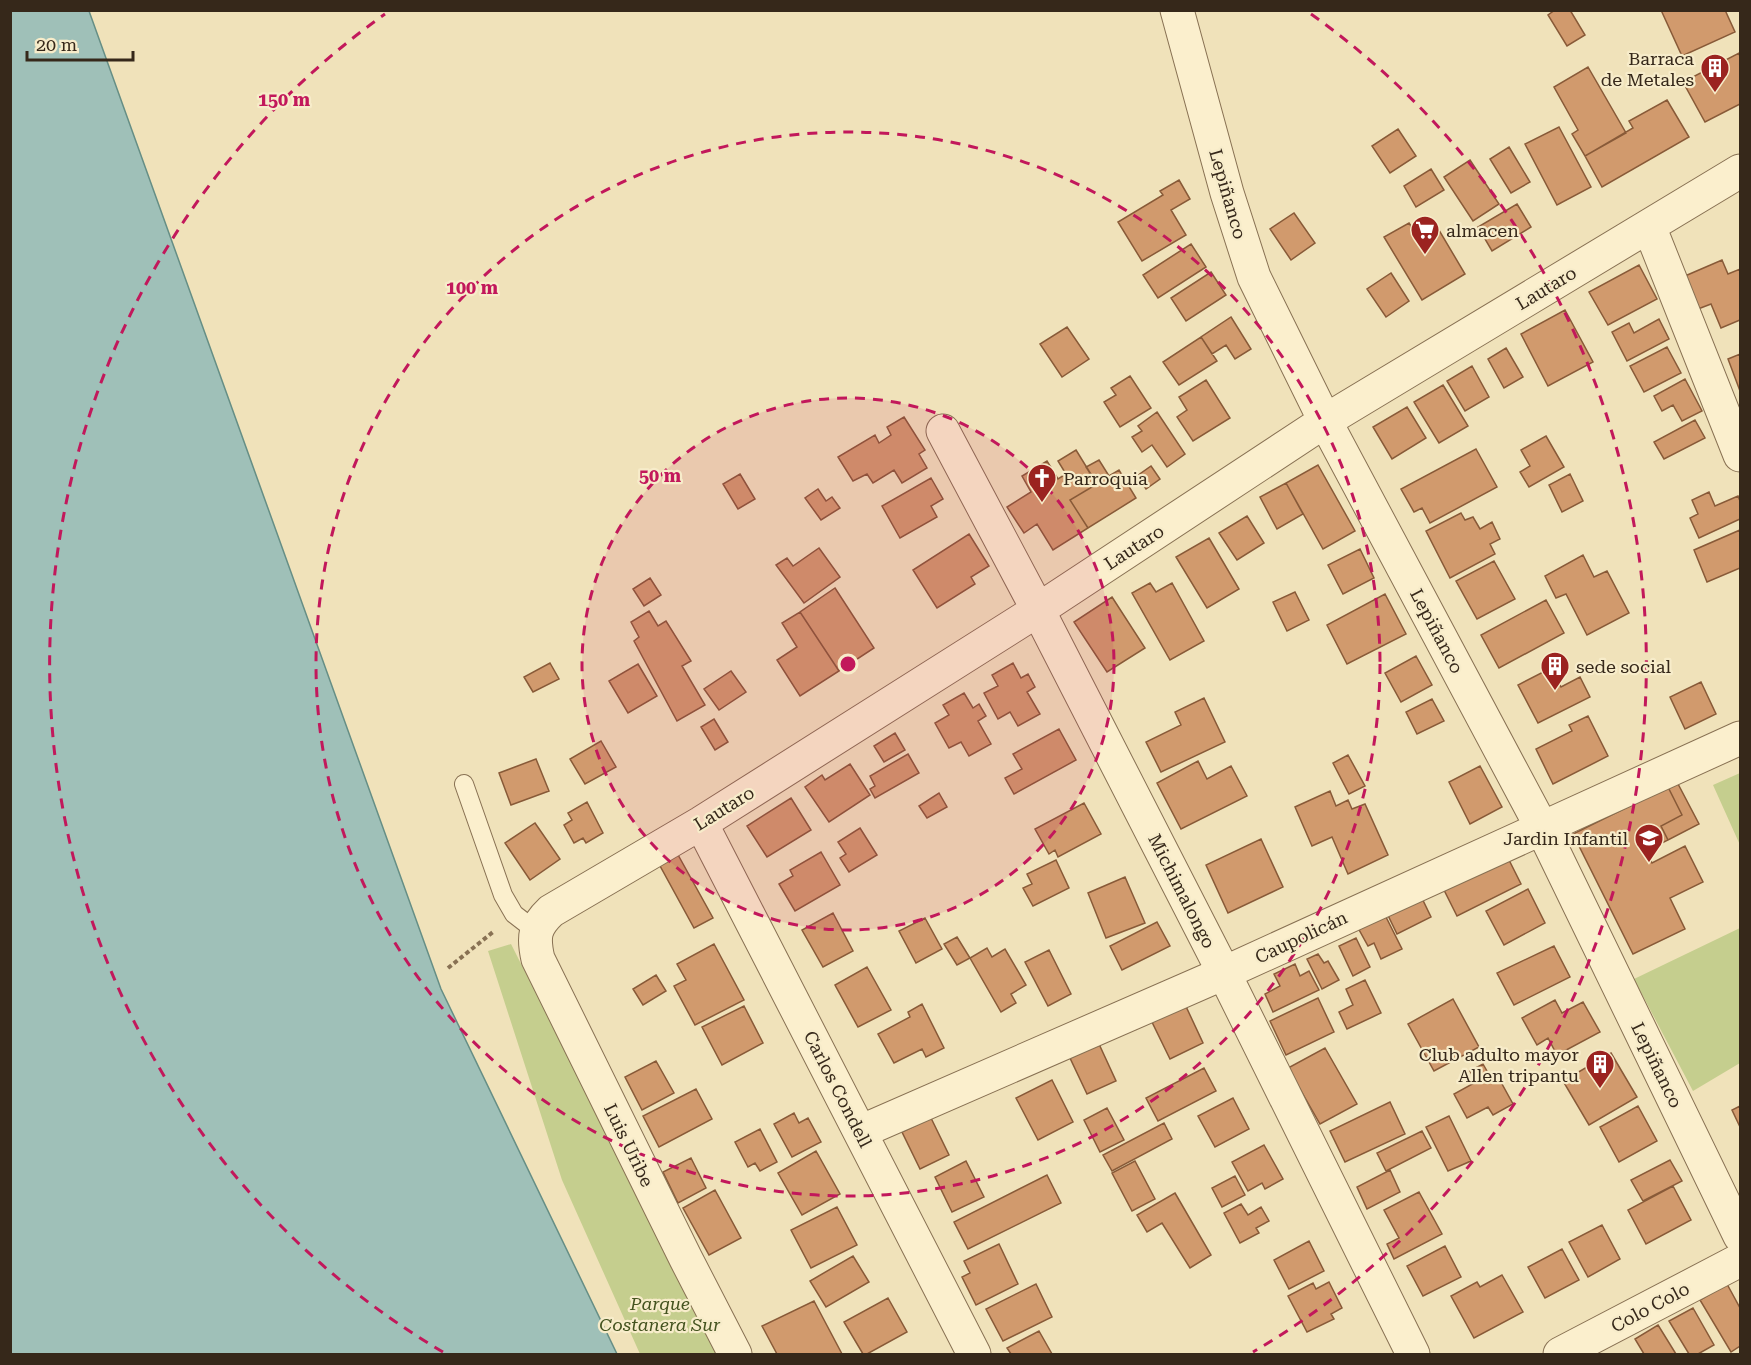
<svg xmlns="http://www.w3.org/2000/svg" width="1751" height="1365" viewBox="0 0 1751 1365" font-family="'Roboto Serif',serif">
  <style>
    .green { fill: #c5ce8e }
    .water { fill: #9fc0b8; stroke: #668e85; stroke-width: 1.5 }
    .building { fill: #d19a6d; stroke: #885a38; stroke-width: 1.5 }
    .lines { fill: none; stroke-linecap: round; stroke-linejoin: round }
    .lane-casing { stroke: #887153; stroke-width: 20 }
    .street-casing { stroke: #887153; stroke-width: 35 }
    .path { stroke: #887153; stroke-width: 4; stroke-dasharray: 4.5 3; stroke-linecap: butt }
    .lane { stroke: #fbefcd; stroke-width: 18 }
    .street { stroke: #fbefcd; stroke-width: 33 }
    .ring { fill: none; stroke: #c2185b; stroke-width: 3; stroke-dasharray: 10 8 }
    .labels { text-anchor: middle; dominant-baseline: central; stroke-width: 4.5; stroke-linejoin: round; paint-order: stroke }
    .poi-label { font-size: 18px; fill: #36281a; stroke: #f7ecca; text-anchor: end }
    .street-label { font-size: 18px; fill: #36281a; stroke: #f7ecca }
    .park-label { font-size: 18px; font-style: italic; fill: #44531f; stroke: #f7ecca }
    .centre { fill: #c2185b; stroke: #f7ecca; stroke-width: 3 }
    .ring-label { font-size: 18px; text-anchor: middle; font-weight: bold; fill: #c2185b; stroke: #f7ecca; stroke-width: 4.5; stroke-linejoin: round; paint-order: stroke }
  </style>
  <rect width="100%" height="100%" fill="#f0e2ba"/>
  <!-- green -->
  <path class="green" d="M 1740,773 L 1740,845 L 1713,785 Z
    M 1740,928 L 1740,1063 L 1693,1091 L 1634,979 Z
    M 511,944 L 620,1160 L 721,1354 L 640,1354 L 562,1180 L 488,951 Z"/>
  <!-- water -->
  <path class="water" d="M 10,11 L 89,11 L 441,989 L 617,1354 L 11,1354 Z"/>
  <!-- building -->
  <path class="building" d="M 1555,10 L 1570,10 L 1585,35 L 1567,46 L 1548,15 Z
    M 1661,10 L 1725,10 L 1735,32 L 1682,56 Z
    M 1739,53 L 1740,57 L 1740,104 L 1705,122 L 1683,82 Z
    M 1588,67 L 1626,133 L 1585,156 L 1572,134 L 1578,130 L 1554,87 Z
    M 1667,100 L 1689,137 L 1602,187 L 1585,156 L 1633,128 L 1629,121 Z
    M 1559,127 L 1591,187 L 1557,205 L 1525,144 Z
    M 1398,129 L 1416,156 L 1390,173 L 1372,146 Z
    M 1509,147 L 1530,182 L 1511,193 L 1490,159 Z
    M 1470,160 L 1499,204 L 1473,221 L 1444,177 Z
    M 1431,169 L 1444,190 L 1416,207 L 1404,186 Z
    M 1179,180 L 1190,199 L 1171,210 L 1186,235 L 1142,261 L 1118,222 L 1163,195 L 1160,191 Z
    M 1517,204 L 1531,227 L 1492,251 L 1478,227 Z
    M 1294,213 L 1315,243 L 1291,260 L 1270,229 Z
    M 1409,223 L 1418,237 L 1436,225 L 1465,274 L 1422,300 L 1384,237 Z
    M 1191,244 L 1206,267 L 1158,298 L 1143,275 Z
    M 1722,260 L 1728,274 L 1740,269 L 1740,320 L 1721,328 L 1711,304 L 1698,309 L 1685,276 Z
    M 1639,265 L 1657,299 L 1608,325 L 1589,292 Z
    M 1211,272 L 1226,295 L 1186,321 L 1171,298 Z
    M 1391,273 L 1409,301 L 1386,317 L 1367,289 Z
    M 1565,310 L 1593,362 L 1548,386 L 1521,334 Z
    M 1231,317 L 1251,349 L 1235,359 L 1226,345 L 1212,354 L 1201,337 Z
    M 1659,319 L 1669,339 L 1627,361 L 1612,332 L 1629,323 L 1634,333 Z
    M 1067,327 L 1089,359 L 1062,377 L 1040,344 Z
    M 1201,337 L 1217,361 L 1179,385 L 1163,362 Z
    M 1667,347 L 1681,373 L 1644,392 L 1630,366 Z
    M 1506,348 L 1523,377 L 1504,388 L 1488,359 Z
    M 1740,354 L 1740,391 L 1728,359 Z
    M 1472,366 L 1489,397 L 1465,411 L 1447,381 Z
    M 1130,376 L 1151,408 L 1120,427 L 1104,402 L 1116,395 L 1111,388 Z
    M 1685,379 L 1702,411 L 1682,421 L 1673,405 L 1662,411 L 1654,396 Z
    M 1206,380 L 1230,418 L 1193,441 L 1177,417 L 1187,410 L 1179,397 Z
    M 1443,385 L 1468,426 L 1439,443 L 1414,402 Z
    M 1407,407 L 1426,438 L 1392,459 L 1373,427 Z
    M 1157,412 L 1185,454 L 1167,467 L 1152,445 L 1142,452 L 1132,437 L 1142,431 L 1138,426 Z
    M 904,417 L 925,450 L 919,454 L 927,468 L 902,483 L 894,470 L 873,483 L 867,474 L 853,481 L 838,457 L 875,435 L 879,443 L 891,435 L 887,427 Z
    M 1695,420 L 1705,438 L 1664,459 L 1654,442 Z
    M 1546,436 L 1564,467 L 1529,487 L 1520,472 L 1530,466 L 1521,450 Z
    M 1476,449 L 1497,487 L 1430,523 L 1422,508 L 1414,512 L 1401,489 Z
    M 1076,450 L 1097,484 L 1070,500 L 1088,528 L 1053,550 L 1037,524 L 1024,533 L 1007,507 L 1031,492 L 1022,476 L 1047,461 L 1058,479 L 1066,474 L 1058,461 Z
    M 1099,460 L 1109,476 L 1119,470 L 1136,498 L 1088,528 L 1070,500 L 1097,484 L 1086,467 Z
    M 1318,465 L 1355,531 L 1323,549 L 1286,483 Z
    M 1151,466 L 1160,479 L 1146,489 L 1137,476 Z
    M 740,474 L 755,499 L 738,509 L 723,484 Z
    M 1570,474 L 1583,501 L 1562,512 L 1549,485 Z
    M 931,478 L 943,499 L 931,506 L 937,517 L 900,538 L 882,506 Z
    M 1286,483 L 1303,514 L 1277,529 L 1260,497 Z
    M 818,489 L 826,501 L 832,497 L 840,508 L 821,520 L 805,498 Z
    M 1709,492 L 1715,506 L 1738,496 L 1740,501 L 1740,519 L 1699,538 L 1690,518 L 1698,514 L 1692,500 Z
    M 1461,513 L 1465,520 L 1473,517 L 1480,529 L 1492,522 L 1500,539 L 1490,544 L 1495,554 L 1450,578 L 1426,531 Z
    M 1247,516 L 1264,543 L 1237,560 L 1219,533 Z
    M 1740,530 L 1740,568 L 1707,582 L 1694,550 Z
    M 969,534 L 989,566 L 971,577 L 975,584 L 937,608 L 913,570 Z
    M 1209,538 L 1239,589 L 1207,608 L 1176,557 Z
    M 819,548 L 840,577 L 804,603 L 776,565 L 787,558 L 793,566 Z
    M 1360,549 L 1374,578 L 1343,594 L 1328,565 Z
    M 1583,555 L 1594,577 L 1607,571 L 1629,613 L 1587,635 L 1566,594 L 1556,598 L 1545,576 Z
    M 1494,561 L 1515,599 L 1477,619 L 1456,581 Z
    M 650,578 L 661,595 L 644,606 L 633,589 Z
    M 1150,583 L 1156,592 L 1172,583 L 1204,641 L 1170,660 L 1132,593 Z
    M 835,588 L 874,648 L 839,671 L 800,612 Z
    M 1295,592 L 1309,620 L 1287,631 L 1273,602 Z
    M 1385,594 L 1406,634 L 1347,664 L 1327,625 Z
    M 1112,597 L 1145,648 L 1107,672 L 1074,622 Z
    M 1546,600 L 1564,633 L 1499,668 L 1481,635 Z
    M 649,611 L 658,626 L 666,621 L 691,661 L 682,666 L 705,705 L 677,721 L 634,641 L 639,637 L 631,622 Z
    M 800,612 L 839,671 L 800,696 L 777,660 L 797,647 L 782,623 Z
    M 1416,656 L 1432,685 L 1401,702 L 1385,673 Z
    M 550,663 L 559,679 L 533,692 L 524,677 Z
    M 1013,663 L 1021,678 L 1028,674 L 1035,687 L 1027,692 L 1040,714 L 1018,726 L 1010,712 L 998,719 L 984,693 L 998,686 L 992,675 Z
    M 638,664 L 657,696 L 628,713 L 609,681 Z
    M 1551,668 L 1561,687 L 1580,677 L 1590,697 L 1538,723 L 1518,685 Z
    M 731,671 L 746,692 L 719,710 L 704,689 Z
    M 1701,682 L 1716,714 L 1685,729 L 1670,697 Z
    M 964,693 L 973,708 L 979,704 L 986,716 L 978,721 L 991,744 L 969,756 L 961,742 L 949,748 L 935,723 L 949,715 L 943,705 Z
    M 1204,698 L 1225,742 L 1161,772 L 1146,742 L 1181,725 L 1175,712 Z
    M 1432,699 L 1444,721 L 1417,734 L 1406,712 Z
    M 1588,716 L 1608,756 L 1553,784 L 1536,749 L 1572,731 L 1569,725 Z
    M 714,719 L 728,742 L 715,750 L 701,727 Z
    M 1059,729 L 1076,760 L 1014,794 L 1005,778 L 1022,769 L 1013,754 Z
    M 895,733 L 905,750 L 884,762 L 874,746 Z
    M 601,741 L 616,767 L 585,784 L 570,759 Z
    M 908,754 L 919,773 L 875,798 L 870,789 L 875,786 L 870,776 Z
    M 1348,755 L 1365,786 L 1349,794 L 1333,763 Z
    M 536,759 L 549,791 L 511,805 L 499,773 Z
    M 1198,761 L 1207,779 L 1231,766 L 1247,796 L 1181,829 L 1157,783 Z
    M 850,764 L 870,795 L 829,822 L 805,787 L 822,775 L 825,780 Z
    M 1480,766 L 1502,807 L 1470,824 L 1449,782 Z
    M 1677,782 L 1699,824 L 1668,840 L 1661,826 L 1682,815 L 1668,787 Z
    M 1668,787 L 1682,815 L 1661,826 L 1668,840 L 1646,851 L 1652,863 L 1685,846 L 1703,882 L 1670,898 L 1685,929 L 1633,954 L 1573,834 Z
    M 1330,791 L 1336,806 L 1348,800 L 1352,809 L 1365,804 L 1388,855 L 1348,874 L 1332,837 L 1312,846 L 1295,807 Z
    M 939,793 L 947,807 L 927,818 L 919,806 Z
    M 791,798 L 811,830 L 767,857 L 747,826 Z
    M 587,802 L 603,833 L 586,843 L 583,838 L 574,843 L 564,825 L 572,820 L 568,813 Z
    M 1084,803 L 1101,834 L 1058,857 L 1055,850 L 1049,854 L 1035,829 Z
    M 535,823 L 560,859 L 530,880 L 505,843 Z
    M 860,828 L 877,855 L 849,872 L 840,858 L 846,854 L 838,842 Z
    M 1261,839 L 1283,887 L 1228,913 L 1206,865 Z
    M 1503,848 L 1521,884 L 1457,916 L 1439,880 Z
    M 821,852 L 840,885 L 795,911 L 779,884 L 793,876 L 790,870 Z
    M 677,853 L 713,918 L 694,928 L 659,864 Z
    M 1056,860 L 1069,888 L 1033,906 L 1023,888 L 1032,884 L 1027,874 Z
    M 1125,877 L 1145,923 L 1106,938 L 1088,893 Z
    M 1417,888 L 1431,917 L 1397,934 L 1383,905 Z
    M 1528,889 L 1545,923 L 1504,945 L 1486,911 Z
    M 833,913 L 853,951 L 823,967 L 802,930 Z
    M 1384,913 L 1402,949 L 1381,959 L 1374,943 L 1368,946 L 1357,926 Z
    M 925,918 L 942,949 L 916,963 L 899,931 Z
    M 1157,922 L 1170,946 L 1122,970 L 1110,946 Z
    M 957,937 L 970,958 L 957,965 L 944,944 Z
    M 1356,938 L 1370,967 L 1353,976 L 1339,946 Z
    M 714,944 L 744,1000 L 695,1025 L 674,986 L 686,980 L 677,964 Z
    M 1554,946 L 1570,977 L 1514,1005 L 1497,973 Z
    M 987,948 L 992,957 L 1005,949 L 1026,985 L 1011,994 L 1016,1003 L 1001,1012 L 970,958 Z
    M 1049,950 L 1071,994 L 1048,1006 L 1025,962 Z
    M 1318,954 L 1324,963 L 1328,961 L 1339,980 L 1322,989 L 1307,959 Z
    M 1295,964 L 1300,976 L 1309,971 L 1319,990 L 1273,1012 L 1265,994 L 1280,986 L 1274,974 Z
    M 867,967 L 891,1010 L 858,1027 L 835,985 Z
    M 656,975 L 666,991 L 643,1005 L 633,989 Z
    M 1365,980 L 1381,1013 L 1347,1029 L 1339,1012 L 1353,1005 L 1346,989 Z
    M 1318,998 L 1334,1032 L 1286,1055 L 1270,1021 Z
    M 1453,999 L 1479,1047 L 1434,1071 L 1408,1024 Z
    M 1183,1000 L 1203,1043 L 1170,1059 L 1149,1016 Z
    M 1555,1000 L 1562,1013 L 1583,1002 L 1600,1032 L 1557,1055 L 1548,1038 L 1537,1045 L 1522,1018 Z
    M 922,1004 L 944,1048 L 926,1057 L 922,1049 L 894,1063 L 878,1034 L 910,1017 L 908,1012 Z
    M 744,1006 L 763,1043 L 722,1065 L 702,1027 Z
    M 1099,1044 L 1116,1081 L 1087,1094 L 1070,1058 Z
    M 1325,1048 L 1357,1104 L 1320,1124 L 1288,1068 Z
    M 1611,1053 L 1637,1097 L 1589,1125 L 1563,1081 Z
    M 656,1061 L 674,1093 L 642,1110 L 625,1077 Z
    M 1483,1064 L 1491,1078 L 1497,1075 L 1513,1104 L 1493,1115 L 1488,1107 L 1467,1118 L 1454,1094 L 1476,1082 L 1470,1071 Z
    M 1204,1068 L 1216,1091 L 1158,1121 L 1146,1098 Z
    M 1052,1080 L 1073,1122 L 1038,1140 L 1016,1098 Z
    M 696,1089 L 712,1119 L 659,1147 L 643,1116 Z
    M 1233,1098 L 1249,1129 L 1215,1147 L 1198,1116 Z
    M 1390,1102 L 1405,1134 L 1345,1162 L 1330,1131 Z
    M 1638,1106 L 1657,1141 L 1619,1162 L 1600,1127 Z
    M 1740,1106 L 1740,1127 L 1732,1110 Z
    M 1107,1108 L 1124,1140 L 1100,1152 L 1084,1120 Z
    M 794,1113 L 799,1123 L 808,1118 L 821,1142 L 792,1157 L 774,1124 Z
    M 1449,1116 L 1471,1161 L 1448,1171 L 1426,1127 Z
    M 931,1118 L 949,1155 L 920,1169 L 902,1132 Z
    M 1164,1123 L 1172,1139 L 1112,1171 L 1103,1155 Z
    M 760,1129 L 777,1162 L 760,1171 L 755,1163 L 748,1167 L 735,1142 Z
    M 1422,1131 L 1431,1148 L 1386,1171 L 1377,1153 Z
    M 1264,1145 L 1283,1179 L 1265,1189 L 1262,1183 L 1248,1191 L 1232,1162 Z
    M 816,1151 L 840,1194 L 802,1215 L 778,1173 Z
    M 691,1158 L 706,1188 L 678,1203 L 663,1172 Z
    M 1670,1160 L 1682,1181 L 1643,1201 L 1631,1180 Z
    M 966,1161 L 984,1197 L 952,1212 L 935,1177 Z
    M 1135,1161 L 1155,1199 L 1132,1211 L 1112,1173 Z
    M 1390,1170 L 1400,1192 L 1367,1209 L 1357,1187 Z
    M 1047,1175 L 1061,1203 L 968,1249 L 954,1222 Z
    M 1235,1176 L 1245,1195 L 1222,1207 L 1212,1188 Z
    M 1673,1186 L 1691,1220 L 1646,1244 L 1628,1210 Z
    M 715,1190 L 741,1238 L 709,1255 L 683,1208 Z
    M 1419,1192 L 1442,1234 L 1394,1259 L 1387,1244 L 1399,1238 L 1384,1210 Z
    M 1175,1193 L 1211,1255 L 1190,1268 L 1162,1223 L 1147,1232 L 1137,1215 Z
    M 1241,1204 L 1248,1215 L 1261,1207 L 1269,1221 L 1256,1228 L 1259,1233 L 1240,1243 L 1224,1213 Z
    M 837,1207 L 857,1245 L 811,1268 L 791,1230 Z
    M 1602,1225 L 1620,1259 L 1588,1277 L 1569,1242 Z
    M 1309,1241 L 1324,1271 L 1289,1289 L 1274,1260 Z
    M 999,1244 L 1018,1284 L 976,1305 L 962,1277 L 970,1273 L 964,1261 Z
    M 1445,1246 L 1461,1277 L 1423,1296 L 1407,1266 Z
    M 1562,1249 L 1579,1280 L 1545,1298 L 1528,1267 Z
    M 853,1256 L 869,1282 L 826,1307 L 810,1281 Z
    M 1502,1275 L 1523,1312 L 1474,1338 L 1451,1296 L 1477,1282 L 1480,1287 Z
    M 1329,1282 L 1342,1308 L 1331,1314 L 1334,1319 L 1307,1332 L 1288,1296 L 1313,1283 L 1316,1289 Z
    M 1036,1284 L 1052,1317 L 1003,1341 L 986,1309 Z
    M 1727,1284 L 1740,1308 L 1740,1346 L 1731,1352 L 1700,1300 Z
    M 888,1298 L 907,1332 L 867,1354 L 863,1354 L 844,1322 Z
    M 814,1301 L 842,1354 L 777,1354 L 762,1326 Z
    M 1693,1308 L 1714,1345 L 1698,1354 L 1689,1354 L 1669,1321 Z
    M 1658,1325 L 1676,1354 L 1644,1354 L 1635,1339 Z
    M 1039,1331 L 1052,1354 L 1011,1354 L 1007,1348 Z"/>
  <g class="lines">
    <!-- lane casing -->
    <g class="lane-casing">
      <path id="lane" d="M 464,784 L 503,895 L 514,914 L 536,931"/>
    </g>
    <!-- street casing -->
    <g class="street-casing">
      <path id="street" d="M 1177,10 L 1227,193 L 1254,277 L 1325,421 L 1542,828 L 1740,1236
        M 1649,226 L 1740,455
        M 943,431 L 1038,610 L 1224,973 L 1413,1354
        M 701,823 L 974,1354
        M 860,1132 L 1224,973 L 1740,738
        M 735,1354 L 686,1259 L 538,959 C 533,937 534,927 551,911 L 701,823 L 1038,610 L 1325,421 L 1740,171
        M 1560,1354 L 1740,1260"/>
    </g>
    <!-- path -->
    <path class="path" d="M 448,968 L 493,932"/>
    <!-- lane -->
    <use href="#lane" class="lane"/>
    <!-- street -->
    <use href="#street" class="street"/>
  </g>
  <!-- distance rings -->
  <circle cx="848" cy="664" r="266" fill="#c2185b" fill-opacity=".12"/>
  <g class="ring">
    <circle cx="848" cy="664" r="266"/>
    <circle cx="848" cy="664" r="532"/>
    <path d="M443 1352A798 798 0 0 1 385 14M1311 14A798 798 0 0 1 1253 1352"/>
  </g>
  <!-- icons -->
  <defs>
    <g id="building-pin" transform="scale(1.5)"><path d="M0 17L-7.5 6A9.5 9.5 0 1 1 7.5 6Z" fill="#9b2320" stroke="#f7ecca"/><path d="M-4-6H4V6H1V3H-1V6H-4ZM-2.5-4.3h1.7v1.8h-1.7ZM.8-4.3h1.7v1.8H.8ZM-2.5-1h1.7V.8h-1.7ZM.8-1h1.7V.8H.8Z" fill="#fff"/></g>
    <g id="supermarket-pin" transform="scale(1.5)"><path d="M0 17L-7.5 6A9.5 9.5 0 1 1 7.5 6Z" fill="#9b2320" stroke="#f7ecca"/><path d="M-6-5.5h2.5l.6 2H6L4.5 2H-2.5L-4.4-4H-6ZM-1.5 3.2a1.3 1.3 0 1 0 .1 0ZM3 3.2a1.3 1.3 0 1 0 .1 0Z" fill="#fff"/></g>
    <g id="church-pin" transform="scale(1.5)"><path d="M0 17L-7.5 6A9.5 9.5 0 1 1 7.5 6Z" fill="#9b2320" stroke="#f7ecca"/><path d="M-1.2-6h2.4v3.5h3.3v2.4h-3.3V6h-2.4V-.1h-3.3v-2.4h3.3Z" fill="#fff"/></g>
    <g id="school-pin" transform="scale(1.5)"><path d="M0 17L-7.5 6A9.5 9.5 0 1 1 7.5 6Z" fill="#9b2320" stroke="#f7ecca"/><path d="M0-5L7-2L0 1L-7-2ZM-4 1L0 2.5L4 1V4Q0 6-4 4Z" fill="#fff"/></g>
  </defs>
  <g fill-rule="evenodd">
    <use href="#building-pin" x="1715" y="68"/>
    <use href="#supermarket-pin" x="1425" y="230"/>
    <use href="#church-pin" x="1042" y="478"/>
    <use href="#building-pin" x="1555" y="666"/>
    <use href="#school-pin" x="1649" y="838"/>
    <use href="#building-pin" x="1600" y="1064"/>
  </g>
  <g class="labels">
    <!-- poi labels -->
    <g class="poi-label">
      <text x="1694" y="58">Barraca<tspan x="1694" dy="21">de Metales</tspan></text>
      <text x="1446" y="230" text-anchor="start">almacen</text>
      <text x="1063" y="478" text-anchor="start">Parroquia</text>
      <text x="1576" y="666" text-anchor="start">sede social</text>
      <text x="1628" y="838">Jardin Infantil</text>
      <text x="1579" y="1054">Club adulto mayor<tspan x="1579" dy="21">Allen tripantu</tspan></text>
    </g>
    <!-- street labels -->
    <g class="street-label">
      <text transform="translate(1228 194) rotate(74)">Lepiñanco</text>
      <text transform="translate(1546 288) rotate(-31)">Lautaro</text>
      <text transform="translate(1134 547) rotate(-33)">Lautaro</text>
      <text transform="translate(1437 631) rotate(62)">Lepiñanco</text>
      <text transform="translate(724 808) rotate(-32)">Lautaro</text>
      <text transform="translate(1182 891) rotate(63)">Michimalongo</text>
      <text transform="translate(1301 937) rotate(-25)">Caupolicán</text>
      <text transform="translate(1657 1065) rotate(64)">Lepiñanco</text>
      <text transform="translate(838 1089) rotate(63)">Carlos Condell</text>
      <text transform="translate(629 1145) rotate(64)">Luis Uribe</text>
      <text transform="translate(1650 1307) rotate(-28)">Colo Colo</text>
    </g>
    <!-- park labels -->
    <g class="park-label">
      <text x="660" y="1303">Parque<tspan x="660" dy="21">Costanera Sur</tspan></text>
    </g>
  </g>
  <circle cx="848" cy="664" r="9" class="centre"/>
  <g class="ring-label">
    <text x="284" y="106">150 m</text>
    <text x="472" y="294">100 m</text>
    <text x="660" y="482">50 m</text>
  </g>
  <!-- border -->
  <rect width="1751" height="1365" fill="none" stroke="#36281a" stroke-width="24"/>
  <!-- scale -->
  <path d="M27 51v9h106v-9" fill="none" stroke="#36281a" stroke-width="3"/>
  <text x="36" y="51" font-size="18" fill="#36281a" stroke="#f7ecca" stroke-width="4.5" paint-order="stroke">20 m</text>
</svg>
